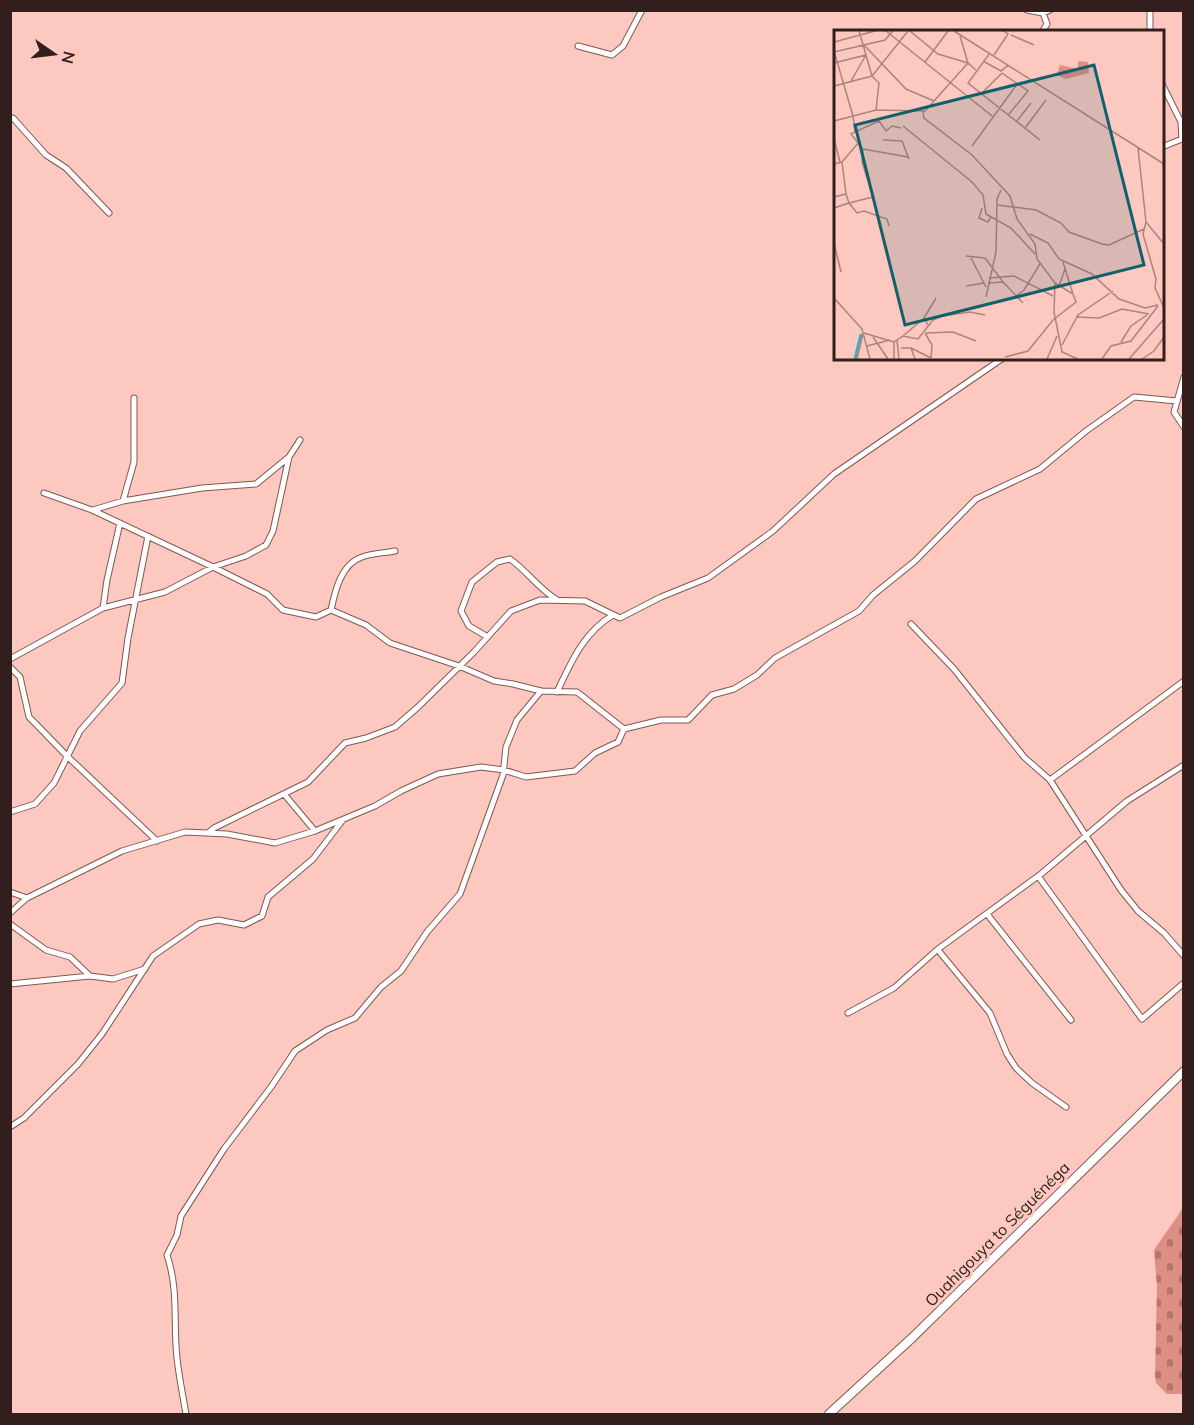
<svg xmlns="http://www.w3.org/2000/svg" width="1194" height="1425" viewBox="0 0 1194 1425" font-family="Mulish,sans-serif">
  <style>
    .cemetery { fill: url(#cemetery-stones) }
    .lines { fill: none; stroke-linecap: round; stroke-linejoin: round }
    .minor-casing { stroke: #835750; stroke-width: 7 }
    .primary-casing { stroke: #835750; stroke-width: 10 }
    .minor { stroke: #fff; stroke-width: 5 }
    .primary { stroke: #fff; stroke-width: 8 }
    .labels { text-anchor: middle; dominant-baseline: central; stroke-width: 6; stroke-linejoin: round; paint-order: stroke }
    .street-label { font-size: 16px; fill: #321f1d; stroke: #fcc8c0 }
    .inset-river { fill: none; stroke: #42acbb; stroke-width: 3 }
    .inset-road { fill: none; stroke: #ab847f; stroke-width: 1.5 }
    .view { fill: #12606b; fill-opacity: 0.15; stroke: #12606b; stroke-width: 3 }
    .inset-edge { fill: none; stroke: #321f1d; stroke-width: 3 }
  </style>
  <defs>
    <pattern id="cemetery-stones" width="16" height="16" patternUnits="userSpaceOnUse" patternTransform="scale(1.5)"><rect width="16" height="16" fill="#de8f84"/><path d="M2 7V4a2 2 0 0 1 4 0v3zM10 15v-3a2 2 0 0 1 4 0v3z" fill="#b5746b"/></pattern>
  </defs>
  <rect width="100%" height="100%" fill="#fcc8c0"/>
  <!-- cemetery -->
  <path class="cemetery" d="M 1183,1208 L 1183,1394 L 1167,1394 L 1156,1383 L 1155,1376 L 1157,1287 L 1154,1250 Z"/>
  <g class="lines">
    <!-- minor casing -->
    <g class="minor-casing">
      <path id="minor" d="M 1027,10 L 1043,13 L 1050,10
        M 1150,10 L 1150,32
        M 1042,32 L 1047,24 L 1043,13
        M 578,46 L 612,55 L 623,46 L 642,10
        M 1162,84 L 1181,122 L 1182,139 L 1162,147
        M 10,119 L 13,118 L 46,155 L 66,168 L 109,213
        M 1184,377 L 1174,412 L 1184,427
        M 44,493 L 92,510 L 213,567 L 267,594 L 283,610 L 316,617 L 331,610 L 366,625 L 390,643 L 459,666 L 494,681 L 513,684 L 541,691 L 577,692 L 624,729
        M 123,501 L 134,462 L 134,398
        M 93,510 L 123,501 L 202,488 L 256,484 L 289,457
        M 103,608 L 165,592 L 213,567 L 246,556 L 266,545 L 273,531 L 289,457 L 300,440
        M 331,610 C 335,591 341,564 362,557 C 372,553 385,553 395,551
        M 911,624 L 954,669 L 1024,757 L 1050,780 L 1121,890 L 1138,911 L 1164,933 L 1184,956
        M 486,636 L 469,626 L 461,611 L 472,582 L 497,562 L 510,559 C 527,571 539,589 557,600
        M 10,659 L 103,608 L 107,580 L 120,523
        M 10,667 L 20,677 L 29,717 L 68,757 L 157,841
        M 557,692 C 571,662 584,632 613,615
        M 1050,780 L 1184,681
        M 284,794 L 315,831
        M 10,812 L 35,804 L 54,783 L 80,731 L 122,683 L 128,638 L 148,536
        M 208,833 L 214,828 L 308,782 L 345,743 L 366,738 L 395,727 L 418,707 L 474,652 L 511,611 L 540,600 L 585,601 L 620,618 L 661,597 L 708,578 L 773,531 L 834,474 L 1003,358
        M 1038,876 L 1142,1019 L 1184,983
        M 10,892 L 27,898 L 122,851 L 185,832 L 227,834 L 275,843 L 315,831 L 375,806 L 401,791 L 438,774 L 481,767 L 504,770 L 526,777 L 575,771 L 595,753 L 618,742 L 624,729 L 661,720 L 688,720 L 712,695 L 734,689 L 757,675 L 775,658 L 859,611 L 873,595 L 915,561 L 976,499 L 1040,469 L 1086,431 L 1134,397 L 1177,401
        M 10,913 L 27,898
        M 987,914 L 1071,1020
        M 10,924 L 46,950 L 70,957 L 90,976
        M 938,950 L 990,1013 L 1007,1054 L 1016,1068 L 1032,1083 L 1066,1107
        M 10,984 L 90,976 L 113,979 L 145,969
        M 848,1013 L 894,988 L 938,949 L 1041,874 L 1127,801 L 1184,765
        M 10,1127 L 24,1118 L 78,1064 L 102,1034 L 153,956 L 199,924 L 218,920 L 244,925 L 262,916 L 268,897 L 313,859 L 342,821
        M 186,1414 C 183,1396 179,1377 177,1358 C 173,1322 179,1291 167,1255 L 177,1235 L 181,1216 L 224,1149 L 271,1087 L 295,1051 L 327,1030 L 355,1018 L 381,987 L 401,971 L 427,932 L 460,894 L 503,775 L 506,747 L 517,720 L 541,691"/>
    </g>
    <!-- primary casing -->
    <g class="primary-casing">
      <path id="primary" d="M 829,1414 L 913,1337 L 1184,1071"/>
    </g>
    <!-- minor -->
    <use href="#minor" class="minor"/>
    <!-- primary -->
    <use href="#primary" class="primary"/>
  </g>
  <g class="labels">
    <!-- street labels -->
    <g class="street-label">
      <text transform="translate(997 1234) rotate(-45)">Ouahigouya to Séguénéga</text>
    </g>
  </g>
  <!-- overview -->
  <g transform="translate(834 30)">
    <rect width="330" height="330" fill="#fcc8c0"/>
    <path d="M 244,31 L 254,32 L 255,43 L 232,49 L 223,45 L 226,35 L 244,39 Z" fill="#de8f84"/>
    <path class="inset-river" d="M 21,329 L 27,304"/>
    <path class="inset-road" d="M 52,1 L 158,86M 76,1 L 104,24 L 134,33 L 142,40M 120,1 L 330,134M 177,5 L 200,15M 0,12 L 41,1M 30,15 L 72,59 L 100,71M 0,21 L 19,86 L 21,102 L 17,104 L 29,119 L 28,132 L 39,167 L 15,173 L 12,164 L 0,167M 0,22 L 51,10 L 59,1M 156,23 L 134,53 L 206,110M 160,25 L 174,4 L 170,1M 149,31 L 167,41 L 174,35M 91,32 L 114,1M 0,33 L 32,25 L 38,46 L 45,53 L 42,80M 168,43 L 194,61 L 175,84M 17,51 L 32,25 L 25,1M 0,56 L 38,46 L 74,1M 148,63 L 168,43M 89,81 L 90,88 L 138,125 L 176,166 L 183,189 L 201,214 L 203,229 L 221,253 L 220,282 L 228,322 L 244,329M 0,91 L 42,80 L 91,81 L 134,33 L 126,6M 183,91 L 197,73M 69,96 L 138,152 L 149,165 L 152,184 L 177,198 L 201,224M 191,98 L 212,70M 21,102 L 45,91 L 52,101 L 58,96 L 67,98M 0,109 L 6,132M 49,110 L 68,111 L 75,129M 138,116 L 184,53M 304,118 L 312,192 L 330,214M 29,119 L 74,127M 8,132 L 25,112M 0,134 L 8,132 L 12,164M 164,175 L 202,180 L 227,193 L 235,202 L 268,214 L 275,215 L 310,199M 0,178 L 15,173 L 23,183 L 30,181 L 53,189 L 55,196M 148,178 L 145,188 L 154,192 L 157,187M 312,192 L 309,204 L 322,249 L 321,258 L 330,278M 196,204 L 214,213 L 225,229 L 258,244 L 285,269 L 311,278 L 324,275M 0,213 L 7,242M 132,226 L 151,228 L 169,252M 137,228 L 152,257M 229,232 L 239,264M 155,248 L 180,246 L 219,266M 154,253 L 169,252 L 189,273M 132,256 L 150,253M 225,256 L 231,239M 182,266 L 190,260 L 206,234M 152,267 L 162,222 L 163,169 L 167,160M 0,268 L 28,299 L 36,329M 242,287 L 265,288 L 288,279 L 315,284M 94,295 L 90,288 L 102,268M 30,303 L 60,312M 91,303 L 98,315 L 97,328M 92,303 L 119,302 L 142,311M 69,306 L 90,288M 39,307 L 54,329M 63,310 L 69,306 L 84,309 L 99,290 L 108,286 L 136,282 L 151,285M 287,312 L 297,296 L 313,285M 228,315 L 244,285 L 279,261M 33,316 L 56,310M 67,318 L 77,318 L 81,329M 77,318 L 97,328M 171,327 L 194,321 L 219,290 L 242,272 L 239,264 L 221,253M 23,329 L 29,304M 60,329 L 60,312 L 63,310 L 65,329M 213,329 L 223,306M 268,329 L 277,316 L 297,311 L 324,276M 295,329 L 330,289M 308,329 L 320,321 L 330,307"/>
    <path class="view" d="M 260,35 L 310,235 L 71,295 L 21,95 Z"/>
    <rect width="330" height="330" class="inset-edge"/>
  </g>
  <!-- border -->
  <rect width="1194" height="1425" fill="none" stroke="#321f1d" stroke-width="24"/>
  <!-- north arrow -->
  <g transform="translate(54 54) rotate(104)" stroke="#fcc8c0" stroke-width="4.5" paint-order="stroke">
  <path d="M0-4.5L10 22L0 15L-10 22Z" fill="#321f1d"/>
  <text y="-9" font-size="16" font-weight="bold" text-anchor="middle" fill="#321f1d">N</text>
  </g>
</svg>
